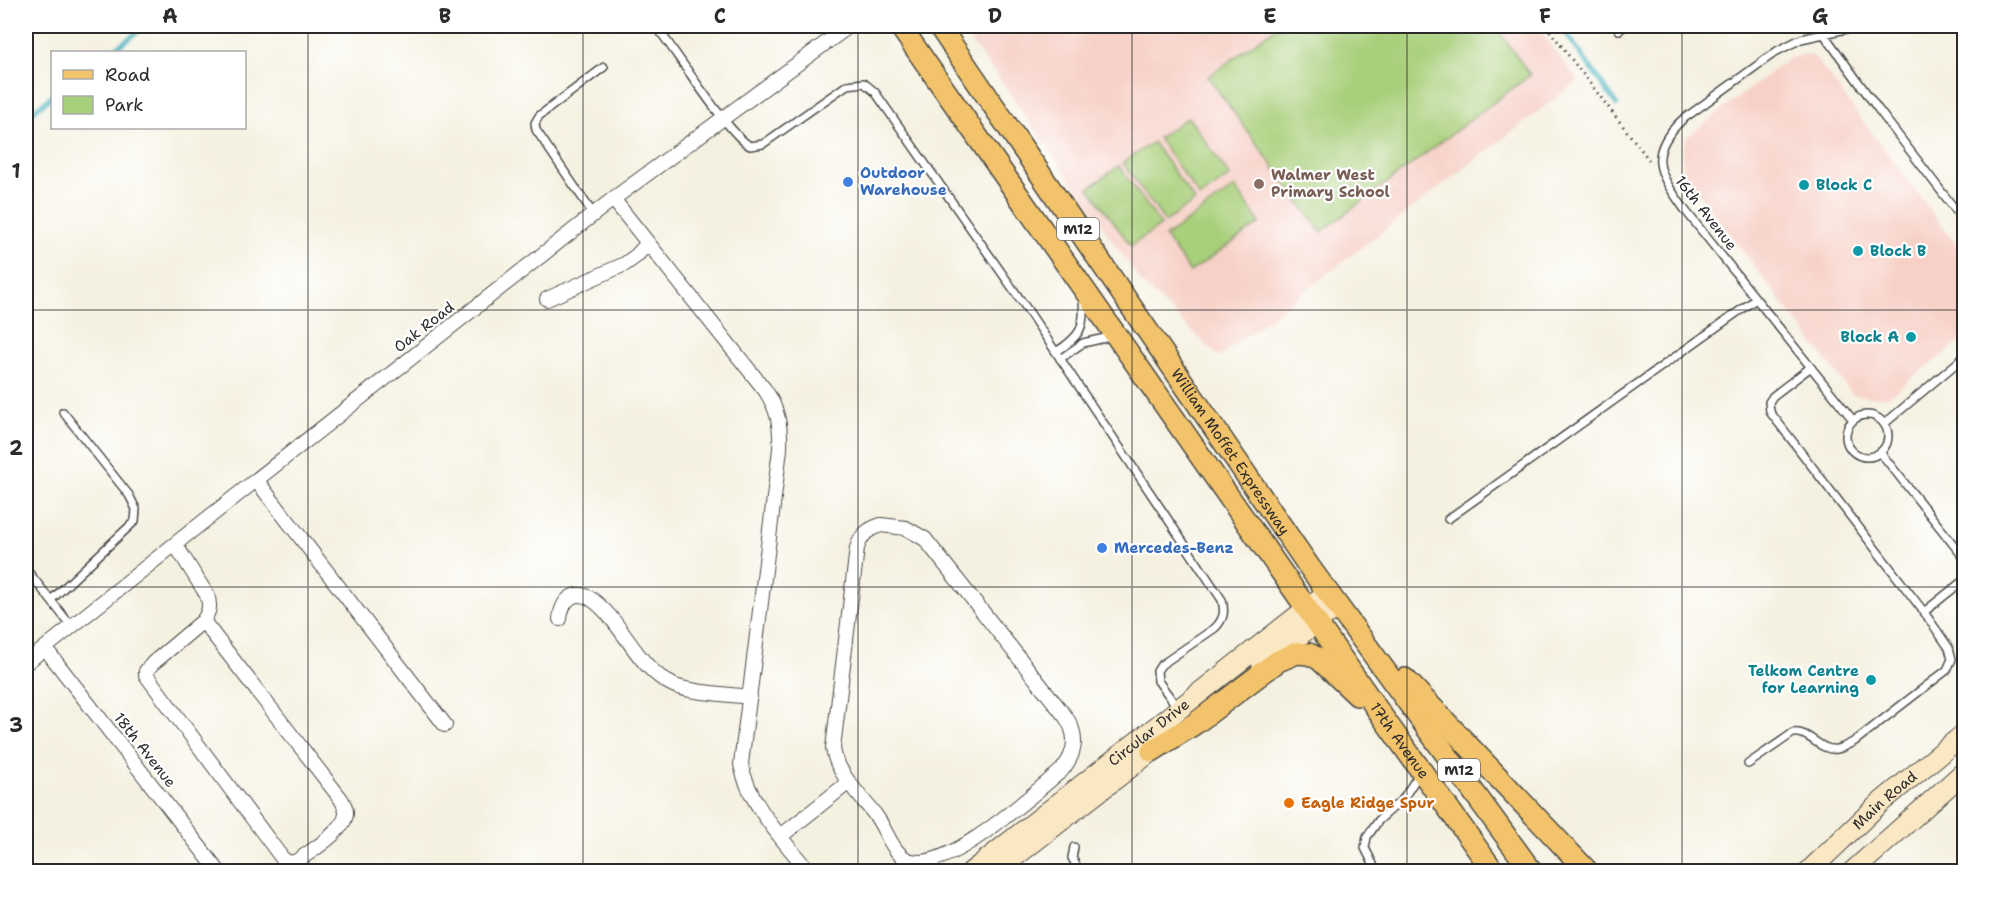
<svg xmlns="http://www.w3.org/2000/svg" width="1990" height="897" viewBox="0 0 1990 897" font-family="'Shantell Sans',sans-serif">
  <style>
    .built { fill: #f7d1c7 }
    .green { fill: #a8cf79; stroke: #6a7d52; stroke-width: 1.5 }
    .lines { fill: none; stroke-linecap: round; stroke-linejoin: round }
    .stream { stroke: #45b4bf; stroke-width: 5 }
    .lane-casing { stroke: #494946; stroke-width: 10 }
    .street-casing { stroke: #494946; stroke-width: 16 }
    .secondary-casing { stroke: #494946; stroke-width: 22 }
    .primary-casing { stroke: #494946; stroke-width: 24 }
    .path { stroke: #494946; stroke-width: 3; stroke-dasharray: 1.5 4.5; stroke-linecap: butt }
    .lane { stroke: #fff; stroke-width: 7 }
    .street { stroke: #fff; stroke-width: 14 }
    .secondary { stroke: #fae7c3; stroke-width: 20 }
    .primary { stroke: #f2c36a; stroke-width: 21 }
    .grid { fill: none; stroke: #2b2b2b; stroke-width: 1.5; stroke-opacity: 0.55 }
    .shop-dot { fill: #3f7fe0; stroke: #fff; stroke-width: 2 }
    .education-dot { fill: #8d6e63; stroke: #fff; stroke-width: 2 }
    .culture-dot { fill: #0f9aa8; stroke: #fff; stroke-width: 2 }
    .food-dot { fill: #e8710a; stroke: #fff; stroke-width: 2 }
    .labels { text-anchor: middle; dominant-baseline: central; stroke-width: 4.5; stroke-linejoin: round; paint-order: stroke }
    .shield { fill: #fff; stroke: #6b6b6b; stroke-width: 1.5 }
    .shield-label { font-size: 14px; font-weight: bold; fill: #2b2b2b }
    .shop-label { font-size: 15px; font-weight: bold; fill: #366cbe; stroke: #fff; text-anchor: start }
    .education-label { font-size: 15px; font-weight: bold; fill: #785e54; stroke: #fff; text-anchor: start }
    .culture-label { font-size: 15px; font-weight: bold; fill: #0d838f; stroke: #fff; text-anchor: start }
    .street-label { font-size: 15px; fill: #2b2b2b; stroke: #fff }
    .food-label { font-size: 15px; font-weight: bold; fill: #c56008; stroke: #fff; text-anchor: start }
    .neatline { fill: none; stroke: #2b2b2b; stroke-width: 2 }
    .grid-label { font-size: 20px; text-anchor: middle; font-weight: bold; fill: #2b2b2b }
  </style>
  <rect width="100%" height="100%" fill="#fff"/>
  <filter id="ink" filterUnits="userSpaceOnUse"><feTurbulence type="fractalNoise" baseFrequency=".0167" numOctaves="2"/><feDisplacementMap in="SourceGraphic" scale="12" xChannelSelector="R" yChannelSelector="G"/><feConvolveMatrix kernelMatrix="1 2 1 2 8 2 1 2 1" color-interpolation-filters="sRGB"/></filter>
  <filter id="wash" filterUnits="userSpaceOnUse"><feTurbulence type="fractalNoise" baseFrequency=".008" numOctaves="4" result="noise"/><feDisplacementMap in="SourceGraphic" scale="24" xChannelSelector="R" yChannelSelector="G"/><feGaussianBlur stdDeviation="1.35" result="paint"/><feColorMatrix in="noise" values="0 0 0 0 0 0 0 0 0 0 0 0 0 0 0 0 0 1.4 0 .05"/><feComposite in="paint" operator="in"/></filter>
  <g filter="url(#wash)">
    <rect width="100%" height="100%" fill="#f5f1e1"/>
    <!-- built -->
    <path class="built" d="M 959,26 L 1536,26 L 1578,81 L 1219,357 L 1143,284 L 1003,84 Z
      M 1802,55 L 1812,55 L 1822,67 L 1964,255 L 1964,339 L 1887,397 L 1870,397 L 1852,394 L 1684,174 L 1682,152 L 1687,137 L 1789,58 Z"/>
    <!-- green -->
    <path class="green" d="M 1278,26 L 1495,26 L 1530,75 L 1321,232 L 1208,77 Z
      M 1188,117 L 1230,176 L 1200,197 L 1158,138 Z
      M 1153,142 L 1195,201 L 1165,222 L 1123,163 Z
      M 1119,166 L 1161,225 L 1131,246 L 1089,188 Z
      M 1235,187 L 1260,223 L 1190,272 L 1165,237 Z"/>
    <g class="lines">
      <!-- stream -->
      <path class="stream" d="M 1561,26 L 1617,105
        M 110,52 L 146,26
        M 26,117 L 52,96"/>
    </g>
  </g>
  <g filter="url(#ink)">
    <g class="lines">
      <!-- lane casing -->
      <g class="lane-casing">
        <path id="lane" d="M 656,26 C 674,49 729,135 750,146 L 763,144 L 847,85 L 864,83 L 875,92 L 1027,309 L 1222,600 C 1225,612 1224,619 1215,628 L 1161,665 L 1157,671 L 1158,681 L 1178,708
          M 1619,30 L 1625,26
          M 1823,33 L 1878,109 L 1964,221
          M 594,215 L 536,130 L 535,123 L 539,116 L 604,67
          M 1056,352 C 1081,336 1085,328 1083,298
          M 1060,359 L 1083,343 L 1114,336
          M1846 436a21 21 0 1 1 42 0a21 21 0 1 1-42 0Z
          M 1853,420 L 1685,210 C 1660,175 1645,155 1682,120 L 1777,51 L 1801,39 L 1860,26
          M 1884,424 L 1964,357
          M 1880,452 L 1964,558
          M 1448,519 L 1756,299
          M 26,569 L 72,627
          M 51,600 L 135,521 L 136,509 L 129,495 L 63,412
          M 1924,612 L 1964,580
          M 1748,764 L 1793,733 C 1809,730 1820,752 1837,749 C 1843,748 1849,744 1855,741 L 1947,670 L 1952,659 L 1949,648 L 1924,612 L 1770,412 L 1769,402 L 1773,396 L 1811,367
          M 1074,847 L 1072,858 L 1080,872
          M 1373,864 L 1365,848 L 1367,837 L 1379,820 L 1403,799 L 1419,774
          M 1460,872 L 1466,870 L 1480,872
          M 1958,872 L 1964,866"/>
      </g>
      <!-- street casing -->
      <g class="street-casing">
        <path id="street" d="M 613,199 L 765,390 C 778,409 781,426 780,449 L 741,764 C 748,803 784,841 809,872
          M 547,299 L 625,264 L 636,256 L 648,243
          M 257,481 L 445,725
          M 881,525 L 906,528 L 925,539 L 1065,716 C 1079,735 1076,754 1061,771 C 1031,795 946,875 908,860 C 892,853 886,829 876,816 C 861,796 836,773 833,748 L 857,548 C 861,535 868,529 881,525 Z
          M 175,544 L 207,595 C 211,606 209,612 203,621 L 153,663 L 146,671 L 146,675 L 282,858 L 288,863 L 297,861 C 311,851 347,830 346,812 C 346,807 343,803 341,799 L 203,621
          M 560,619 C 562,599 576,587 594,601 C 624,624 637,668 673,685 C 690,693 729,694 750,697
          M 45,648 L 219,872
          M 26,663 L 175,544 L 613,199 L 849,26
          M 781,836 L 849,782"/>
      </g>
      <!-- secondary casing -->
      <g class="secondary-casing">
        <g id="secondary">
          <path d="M 1262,664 L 1338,606"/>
          <path id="s1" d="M 971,872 L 1328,592"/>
          <path d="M 995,872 L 1163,742"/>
          <path id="s2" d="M 1808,872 L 1880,803 L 1964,734"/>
          <path d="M 1852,872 L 1964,772"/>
        </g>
      </g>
      <!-- primary casing -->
      <g class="primary-casing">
        <g id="primary">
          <path id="s3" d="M 900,26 L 1384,719 L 1494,872"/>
          <path id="s4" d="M 939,26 L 1310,568 L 1532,872"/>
          <path d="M 1405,679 L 1588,872"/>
          <path d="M 1152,751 L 1196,723 L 1278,661 L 1297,653 L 1309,654 L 1319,659 L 1357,695"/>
        </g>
      </g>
      <!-- path -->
      <path class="path" d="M 1546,26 L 1649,160"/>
      <!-- lane -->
      <use href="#lane" class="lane"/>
      <!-- street -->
      <use href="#street" class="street"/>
      <!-- secondary -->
      <use href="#secondary" class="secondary"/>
      <!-- primary -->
      <use href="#primary" class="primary"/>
    </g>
  </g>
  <!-- grid -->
  <path class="grid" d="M 308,26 L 308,872M 583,26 L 583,872M 858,26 L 858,872M 1132,26 L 1132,872M 1407,26 L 1407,872M 1682,26 L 1682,872M 26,310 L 1964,310M 26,587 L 1964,587"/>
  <!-- markers -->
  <g class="shop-dot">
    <circle cx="848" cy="182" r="6"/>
    <circle cx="1102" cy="548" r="6"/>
  </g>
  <circle class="education-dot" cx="1259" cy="184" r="6"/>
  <g class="culture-dot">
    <circle cx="1804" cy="185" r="6"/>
    <circle cx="1858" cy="251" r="6"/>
    <circle cx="1911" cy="337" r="6"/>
    <circle cx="1871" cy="680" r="6"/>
  </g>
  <circle class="food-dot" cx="1289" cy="803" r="6"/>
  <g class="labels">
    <!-- shield labels -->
    <g class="shield">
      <rect x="1057" y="218" width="42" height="22" rx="4.5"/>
      <rect x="1438" y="759" width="42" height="22" rx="4.5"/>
    </g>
    <g class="shield-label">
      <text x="1078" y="229">M12</text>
      <text x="1459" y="770">M12</text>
    </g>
    <!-- shop labels -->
    <g class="shop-label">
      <text x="860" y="173">Outdoor<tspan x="860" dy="17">Warehouse</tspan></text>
      <text x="1114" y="548">Mercedes-Benz</text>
    </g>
    <!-- education labels -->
    <g class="education-label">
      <text x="1271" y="175">Walmer West<tspan x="1271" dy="17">Primary School</tspan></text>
    </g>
    <!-- culture labels -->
    <g class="culture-label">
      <text x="1816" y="185">Block C</text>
      <text x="1870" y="251">Block B</text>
      <text x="1899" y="337" text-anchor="end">Block A</text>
      <text x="1859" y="671" text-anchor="end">Telkom Centre<tspan x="1859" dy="17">for Learning</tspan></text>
    </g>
    <!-- street labels -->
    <g class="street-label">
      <text transform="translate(1706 213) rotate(52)">16th Avenue</text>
      <text transform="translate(424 327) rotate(-38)">Oak Road</text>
      <text stroke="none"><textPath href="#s4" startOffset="516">William Moffet Expressway</textPath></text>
      <text stroke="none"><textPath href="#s1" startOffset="226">Circular Drive</textPath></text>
      <text stroke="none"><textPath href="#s3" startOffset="872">17th Avenue</textPath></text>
      <text transform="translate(145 750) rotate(52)">18th Avenue</text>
      <text stroke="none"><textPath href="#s2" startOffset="105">Main Road</textPath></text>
    </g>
    <!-- food labels -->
    <g class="food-label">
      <text x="1301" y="803">Eagle Ridge Spur</text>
    </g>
  </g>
  <!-- margin -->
  <rect width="1990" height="897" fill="none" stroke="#fff" stroke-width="66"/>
  <!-- legend -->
  <rect x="51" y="51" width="195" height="78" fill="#ffffff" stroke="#aaaaaa" stroke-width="1.5"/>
  <rect x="63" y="70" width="30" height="9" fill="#f2c36a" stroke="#aaaaaa" stroke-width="1.5"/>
  <text x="105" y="81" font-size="18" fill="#2b2b2b">Road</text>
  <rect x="63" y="96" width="30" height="18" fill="#a8cf79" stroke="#aaaaaa" stroke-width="1.5"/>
  <text x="105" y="111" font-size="18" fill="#2b2b2b">Park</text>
  <rect x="33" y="33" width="1924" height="831" class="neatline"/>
  <g class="grid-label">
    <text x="170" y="23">A</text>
    <text x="445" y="23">B</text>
    <text x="720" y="23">C</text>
    <text x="995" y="23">D</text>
    <text x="1270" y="23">E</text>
    <text x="1545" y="23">F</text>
    <text x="1820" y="23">G</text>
    <text x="16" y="178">1</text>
    <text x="16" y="455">2</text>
    <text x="16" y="732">3</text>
  </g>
</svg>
